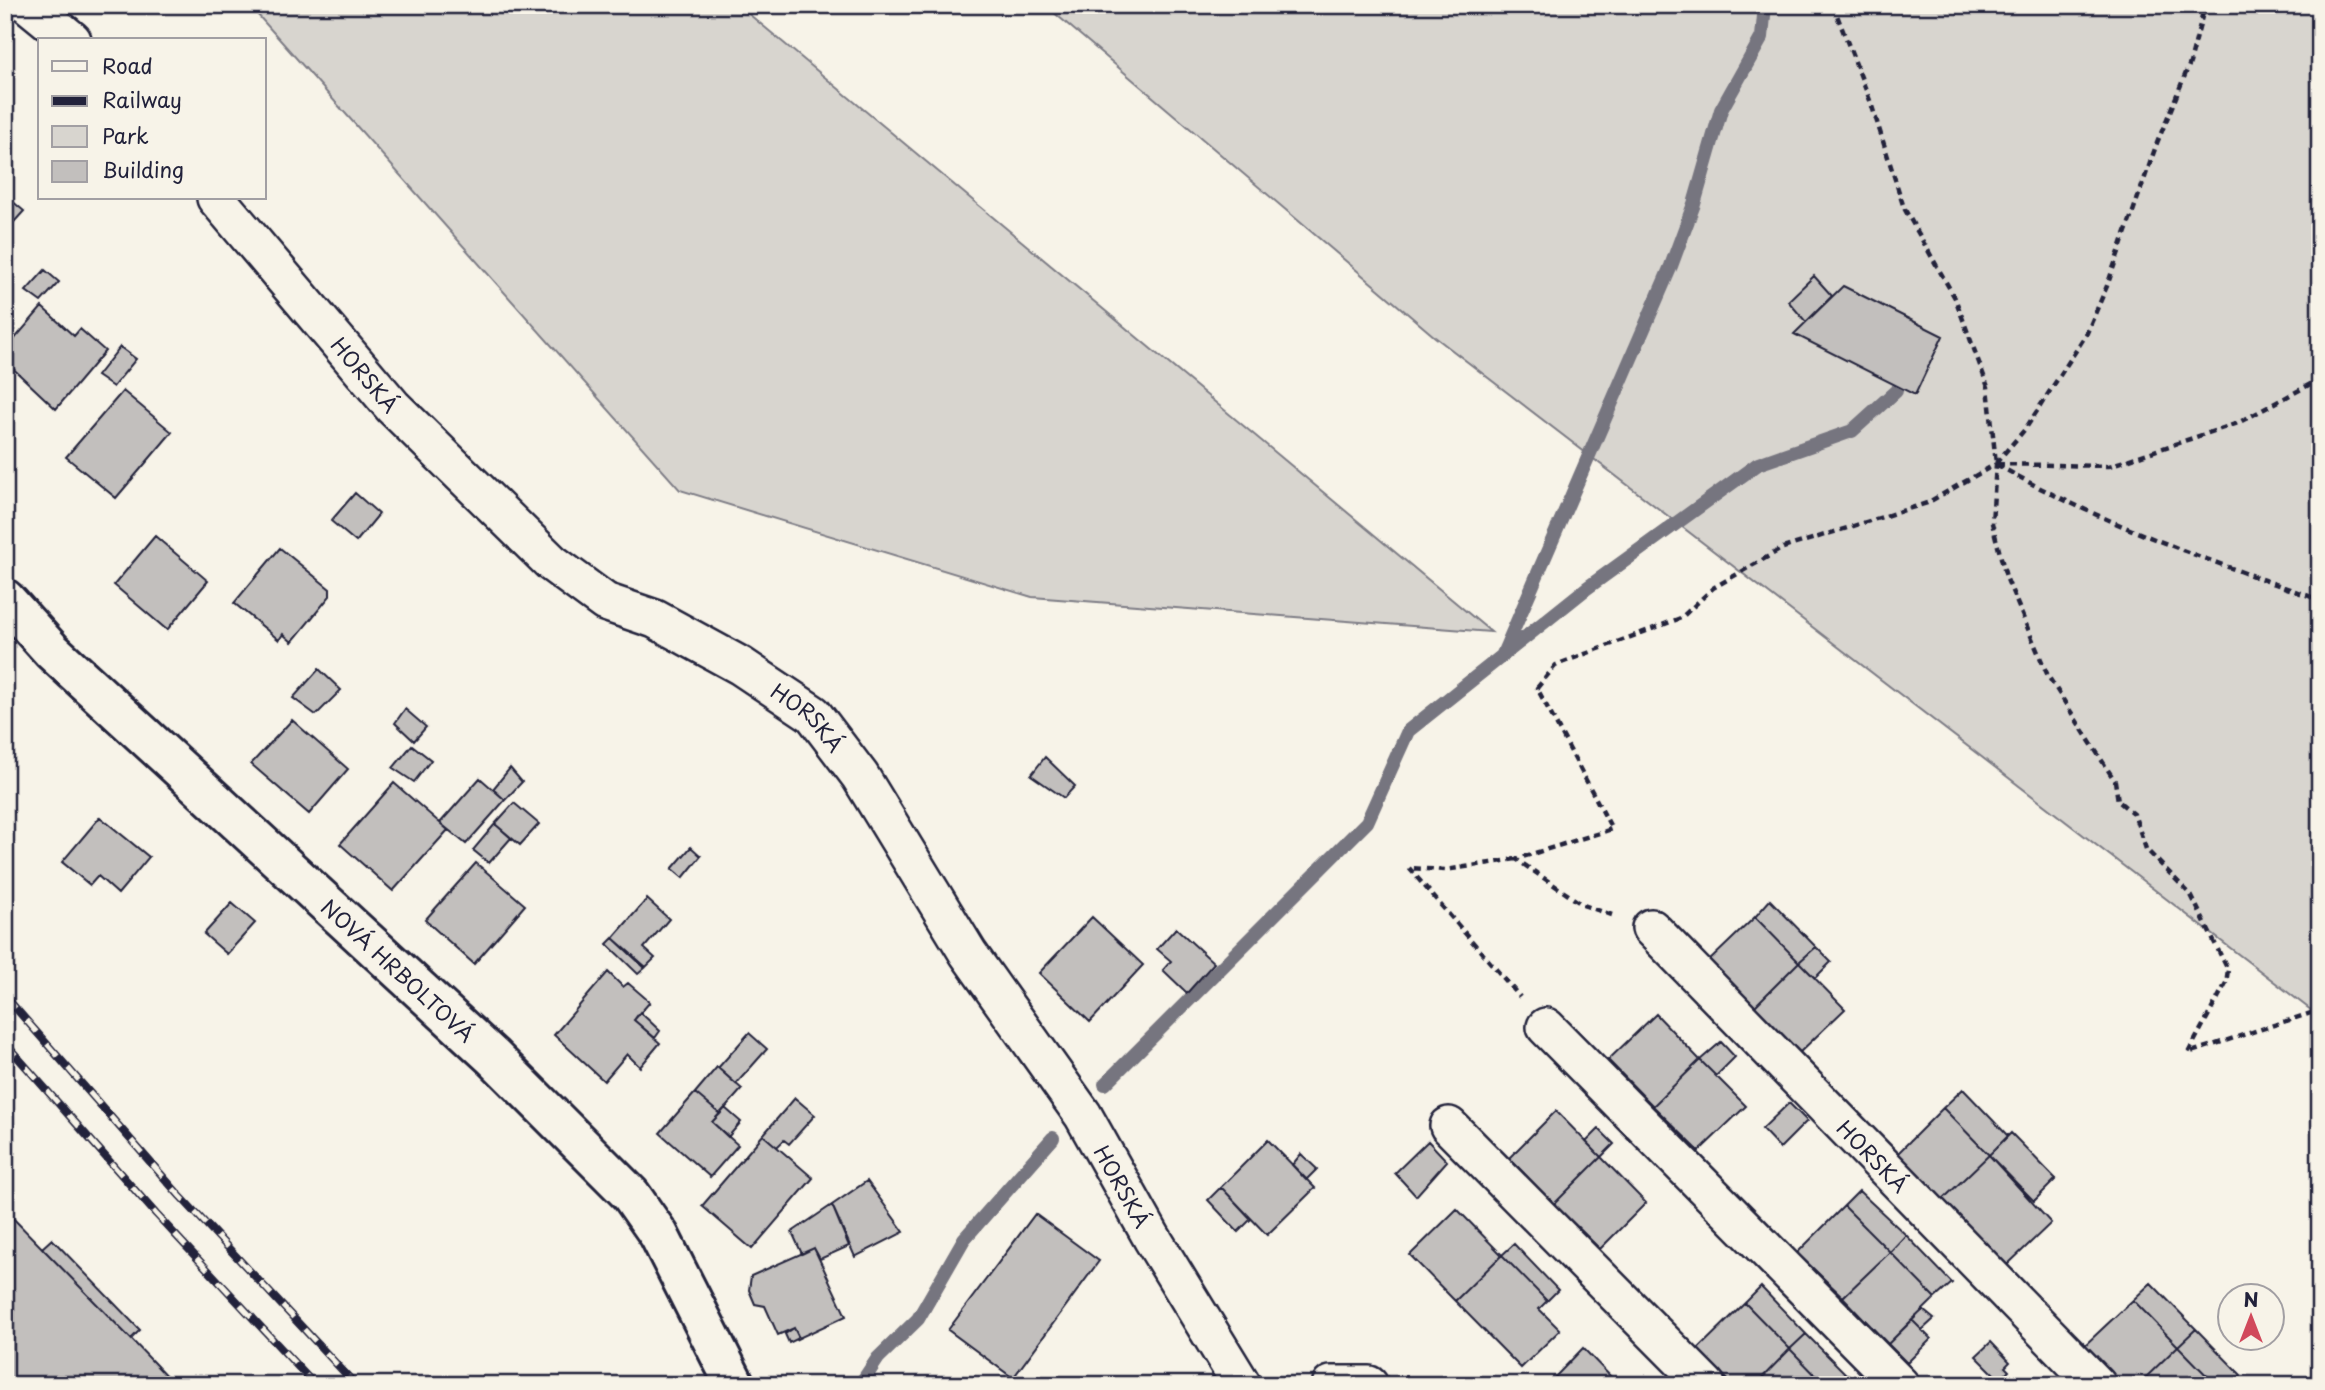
<svg xmlns="http://www.w3.org/2000/svg" width="2325" height="1390" viewBox="0 0 2325 1390" font-family="'Playpen Sans',sans-serif">
  <style>
    .green { fill: #d8d5cf; stroke: #7d7c85; stroke-width: 2 }
    .lines { fill: none; stroke-linecap: round; stroke-linejoin: round }
    .stream { stroke: #76747f; stroke-width: 14 }
    .building { fill: #c2bfbd; stroke: #22223b; stroke-width: 2 }
    .street-casing { stroke: #22223b; stroke-width: 42 }
    .secondary-casing { stroke: #22223b; stroke-width: 44 }
    .path { stroke: #22223b; stroke-width: 4.5; stroke-dasharray: 7 5; stroke-linecap: butt }
    .street { stroke: #f7f3e8; stroke-width: 37 }
    .secondary { stroke: #f7f3e8; stroke-width: 38 }
    .rail-casing { stroke: #22223b; stroke-width: 8 }
    .rail { stroke: #f7f3e8; stroke-width: 5; stroke-dasharray: 16; stroke-linecap: butt }
    .labels { text-anchor: middle; dominant-baseline: central; stroke-width: 5; stroke-linejoin: round; paint-order: stroke }
    .street-label { font-size: 21px; fill: #22223b; stroke: #f7f3e8 }
  </style>
  <rect width="100%" height="100%" fill="#f7f3e8"/>
  <filter id="ink" filterUnits="userSpaceOnUse"><feTurbulence type="fractalNoise" baseFrequency=".0143" numOctaves="2"/><feDisplacementMap in="SourceGraphic" scale="14" xChannelSelector="R" yChannelSelector="G"/><feConvolveMatrix kernelMatrix="1 2 1 2 8 2 1 2 1" color-interpolation-filters="sRGB"/></filter>
  <g filter="url(#ink)">
    <!-- green -->
    <path class="green" d="M 249,5 L 738,5 L 1491,632 L 1032,597 L 680,490 Z
      M 1045,5 L 2320,5 L 2320,1017 L 1435,337 Z"/>
    <g class="lines">
      <!-- stream -->
      <path class="stream" d="M 1503,654 L 1671,266 L 1694,204 L 1721,110 L 1762,37 L 1765,5
        M 1105,1084 L 1367,822 L 1408,731 L 1587,588 L 1758,464 L 1852,431 L 1896,391
        M 860,1385 L 878,1358 L 918,1319 L 964,1239 L 1053,1138"/>
    </g>
    <!-- building -->
    <path class="building" d="M 5,195 L 24,211 L 5,232 Z
      M 45,270 L 59,282 L 41,302 L 26,291 Z
      M 1814,276 L 1832,296 L 1806,322 L 1788,301 Z
      M 1843,286 L 1943,336 L 1915,395 L 1794,334 Z
      M 42,307 L 74,336 L 80,329 L 105,351 L 56,409 L 5,361 L 5,350 Z
      M 120,347 L 136,359 L 113,387 L 97,376 Z
      M 123,391 L 172,432 L 116,498 L 66,457 Z
      M 355,493 L 379,514 L 356,542 L 331,521 Z
      M 155,536 L 208,581 L 167,630 L 114,585 Z
      M 280,548 L 330,589 L 330,596 L 292,642 L 283,634 L 279,640 L 234,603 Z
      M 319,669 L 341,690 L 316,715 L 293,698 Z
      M 405,709 L 426,727 L 414,741 L 395,723 Z
      M 292,720 L 348,769 L 309,814 L 251,764 Z
      M 412,745 L 431,760 L 414,782 L 393,768 Z
      M 1045,757 L 1075,786 L 1064,798 L 1031,775 Z
      M 510,768 L 522,782 L 505,800 L 493,789 Z
      M 480,778 L 505,800 L 466,844 L 440,823 Z
      M 394,783 L 448,830 L 393,891 L 340,844 Z
      M 514,803 L 539,824 L 520,845 L 495,824 Z
      M 100,817 L 149,857 L 118,894 L 98,876 L 90,885 L 62,862 Z
      M 495,824 L 511,838 L 489,863 L 473,850 Z
      M 691,847 L 701,856 L 683,878 L 672,869 Z
      M 476,863 L 525,905 L 474,964 L 425,920 Z
      M 647,899 L 669,919 L 644,948 L 655,958 L 646,967 L 613,938 Z
      M 1770,900 L 1816,947 L 1799,962 L 1755,917 Z
      M 232,903 L 255,923 L 227,954 L 204,934 Z
      M 1092,917 L 1143,965 L 1090,1022 L 1039,973 Z
      M 1755,917 L 1799,962 L 1753,1008 L 1708,962 Z
      M 1176,928 L 1214,963 L 1187,993 L 1163,970 L 1171,961 L 1157,949 Z
      M 613,938 L 645,968 L 638,974 L 607,944 Z
      M 1816,947 L 1831,962 L 1815,978 L 1799,962 Z
      M 1799,962 L 1845,1009 L 1798,1054 L 1753,1008 Z
      M 608,972 L 623,987 L 628,983 L 650,1002 L 634,1020 L 660,1043 L 640,1067 L 627,1054 L 604,1081 L 554,1035 Z
      M 640,1012 L 660,1031 L 655,1038 L 634,1020 Z
      M 1656,1014 L 1700,1060 L 1653,1106 L 1608,1060 Z
      M 749,1033 L 767,1049 L 736,1084 L 718,1068 Z
      M 1721,1042 L 1735,1057 L 1716,1076 L 1700,1060 Z
      M 1700,1060 L 1746,1106 L 1699,1151 L 1653,1106 Z
      M 717,1067 L 742,1089 L 720,1114 L 695,1093 Z
      M 1963,1089 L 2008,1136 L 1989,1155 L 1943,1108 Z
      M 695,1093 L 720,1114 L 712,1122 L 738,1145 L 710,1177 L 660,1133 Z
      M 795,1098 L 815,1115 L 789,1144 L 784,1140 L 777,1147 L 763,1135 Z
      M 1789,1103 L 1807,1121 L 1780,1148 L 1762,1129 Z
      M 725,1108 L 741,1122 L 728,1137 L 712,1122 Z
      M 1943,1108 L 1989,1155 L 1942,1200 L 1897,1154 Z
      M 1556,1111 L 1601,1157 L 1554,1204 L 1509,1158 Z
      M 1599,1129 L 1614,1144 L 1601,1157 L 1586,1142 Z
      M 2011,1133 L 2056,1179 L 2034,1201 L 1989,1155 Z
      M 763,1135 L 813,1178 L 752,1249 L 702,1206 Z
      M 1268,1140 L 1315,1188 L 1267,1235 L 1223,1189 L 1219,1189 Z
      M 1428,1141 L 1447,1161 L 1416,1196 L 1395,1173 Z
      M 1301,1154 L 1317,1169 L 1306,1180 L 1292,1165 Z
      M 1989,1155 L 2051,1223 L 2007,1265 L 1942,1200 Z
      M 1601,1157 L 1646,1203 L 1600,1249 L 1554,1204 Z
      M 867,1181 L 904,1232 L 855,1257 L 832,1205 Z
      M 1219,1189 L 1223,1189 L 1251,1219 L 1238,1232 L 1208,1200 Z
      M 1859,1191 L 1906,1235 L 1890,1252 L 1844,1206 Z
      M 832,1205 L 849,1246 L 820,1259 L 814,1248 L 802,1254 L 792,1232 Z
      M 1844,1206 L 1890,1252 L 1843,1297 L 1797,1253 Z
      M 1457,1209 L 1502,1255 L 1455,1301 L 1410,1255 Z
      M 5,1210 L 131,1339 L 175,1385 L 5,1385 Z
      M 1035,1214 L 1099,1261 L 1013,1378 L 948,1330 Z
      M 1906,1235 L 1952,1283 L 1935,1298 L 1890,1252 Z
      M 52,1239 L 140,1330 L 131,1339 L 42,1248 Z
      M 1514,1244 L 1558,1290 L 1547,1301 L 1502,1255 Z
      M 814,1248 L 846,1316 L 799,1338 L 794,1328 L 778,1335 L 765,1306 L 755,1304 L 749,1290 L 751,1276 Z
      M 1890,1252 L 1935,1298 L 1888,1344 L 1843,1297 Z
      M 1502,1255 L 1547,1301 L 1539,1309 L 1560,1330 L 1521,1368 L 1455,1301 Z
      M 2151,1283 L 2196,1329 L 2178,1346 L 2133,1300 Z
      M 1761,1287 L 1806,1334 L 1790,1349 L 1745,1303 Z
      M 2133,1300 L 2178,1346 L 2138,1385 L 2124,1385 L 2085,1345 Z
      M 1745,1303 L 1790,1349 L 1755,1385 L 1733,1385 L 1698,1349 Z
      M 1923,1310 L 1934,1319 L 1922,1330 L 1912,1320 Z
      M 1912,1320 L 1931,1339 L 1907,1363 L 1888,1344 Z
      M 794,1328 L 799,1338 L 789,1343 L 785,1334 Z
      M 2196,1329 L 2241,1375 L 2231,1385 L 2216,1385 L 2178,1346 Z
      M 1806,1334 L 1850,1378 L 1844,1385 L 1825,1385 L 1790,1349 Z
      M 1991,1342 L 2010,1362 L 2005,1367 L 2009,1371 L 2000,1380 L 1976,1356 Z
      M 2178,1346 L 2216,1385 L 2138,1385 Z
      M 1583,1348 L 1615,1381 L 1611,1385 L 1563,1385 L 1555,1377 Z
      M 1790,1349 L 1825,1385 L 1755,1385 Z"/>
    <g class="lines">
      <!-- street casing -->
      <g class="street-casing">
        <g id="street">
          <path d="M 29,5 L 72,40"/>
          <path id="s1" d="M 216,198 L 393,407 L 552,563 L 605,602 L 655,619 L 741,666 L 813,714 L 860,776 L 968,953 L 1083,1115 L 1152,1238 L 1242,1385"/>
          <path id="s2" d="M 1651,928 L 2097,1385"/>
          <path d="M 1546,1027 L 1900,1385"/>
          <path d="M 1449,1126 L 1706,1385"/>
          <path d="M 1331,1385 L 1369,1385"/>
        </g>
      </g>
      <!-- secondary casing -->
      <g class="secondary-casing">
        <g id="secondary">
          <path id="s3" d="M 5,599 L 52,651 L 493,1057 L 631,1195 L 659,1235 L 735,1385"/>
        </g>
      </g>
      <!-- path -->
      <path class="path" d="M 1833,5 L 1871,103 L 1904,208 L 1955,298 L 1988,387 L 1996,464 C 2098,523 2209,560 2320,600
        M 1996,463 L 2026,428 L 2086,335 L 2107,286 L 2157,143 L 2190,63 L 2205,5
        M 1997,464 L 2109,466 L 2238,423 L 2320,379
        M 1516,859 L 1446,870 L 1409,868 L 1520,997
        M 1612,915 L 1583,905 L 1516,859 L 1612,829 L 1537,688 L 1556,665 L 1681,618 L 1713,588 L 1783,548 L 1927,503 L 1996,464 L 1992,523 L 2006,577 L 2048,676 L 2115,781 L 2118,801 L 2134,814 L 2146,849 L 2191,895 L 2228,970 L 2226,983 L 2188,1053 L 2320,1010"/>
      <!-- street -->
      <use href="#street" class="street"/>
      <!-- secondary -->
      <use href="#secondary" class="secondary"/>
      <!-- rail casing -->
      <g class="rail-casing">
        <path id="rail" d="M 5,996 L 180,1196 L 356,1385
          M 5,1043 L 156,1214 L 315,1385"/>
      </g>
      <!-- rail -->
      <use href="#rail" class="rail"/>
    </g>
  </g>
  <g class="labels">
    <!-- street labels -->
    <g class="street-label">
      <text stroke="none"><textPath href="#s1" startOffset="231">HORSKÁ</textPath></text>
      <text stroke="none"><textPath href="#s1" startOffset="798">HORSKÁ</textPath></text>
      <text stroke="none"><textPath href="#s3" startOffset="541">NOVÁ HRBOLTOVÁ</textPath></text>
      <text stroke="none"><textPath href="#s2" startOffset="318">HORSKÁ</textPath></text>
      <text stroke="none"><textPath href="#s1" startOffset="1365">HORSKÁ</textPath></text>
    </g>
  </g>
  <!-- margin -->
  <rect width="2325" height="1390" fill="none" stroke="#f7f3e8" stroke-width="28"/>
  <rect x="14" y="14" width="2297" height="1362" fill="none" stroke="#22223b" stroke-width="2.5" filter="url(#ink)"/>
  <!-- legend -->
  <rect x="38" y="38" width="228" height="161" fill="#f7f3e8" stroke="#a29fa3" stroke-width="2"/>
  <rect x="52" y="61" width="35" height="10" fill="#f7f3e8" stroke="#a29fa3" stroke-width="2"/>
  <text x="102" y="74" font-size="21" fill="#22223b">Road</text>
  <rect x="52" y="96" width="35" height="10" fill="#22223b" stroke="#a29fa3" stroke-width="2"/>
  <text x="102" y="108" font-size="21" fill="#22223b">Railway</text>
  <rect x="52" y="126" width="35" height="21" fill="#d8d5cf" stroke="#a29fa3" stroke-width="2"/>
  <text x="102" y="144" font-size="21" fill="#22223b">Park</text>
  <rect x="52" y="161" width="35" height="21" fill="#c2bfbd" stroke="#a29fa3" stroke-width="2"/>
  <text x="102" y="178" font-size="21" fill="#22223b">Building</text>
  <!-- north arrow -->
  <g transform="translate(2251 1317)"><circle r="33" fill="#f7f3e8" stroke="#a29fa3" stroke-width="2"/>
  <path d="M0-5L12 26L0 18L-12 26Z" fill="#d1495b"/>
  <text y="-10" font-size="19" font-weight="bold" text-anchor="middle" fill="#22223b">N</text>
  </g>
</svg>
